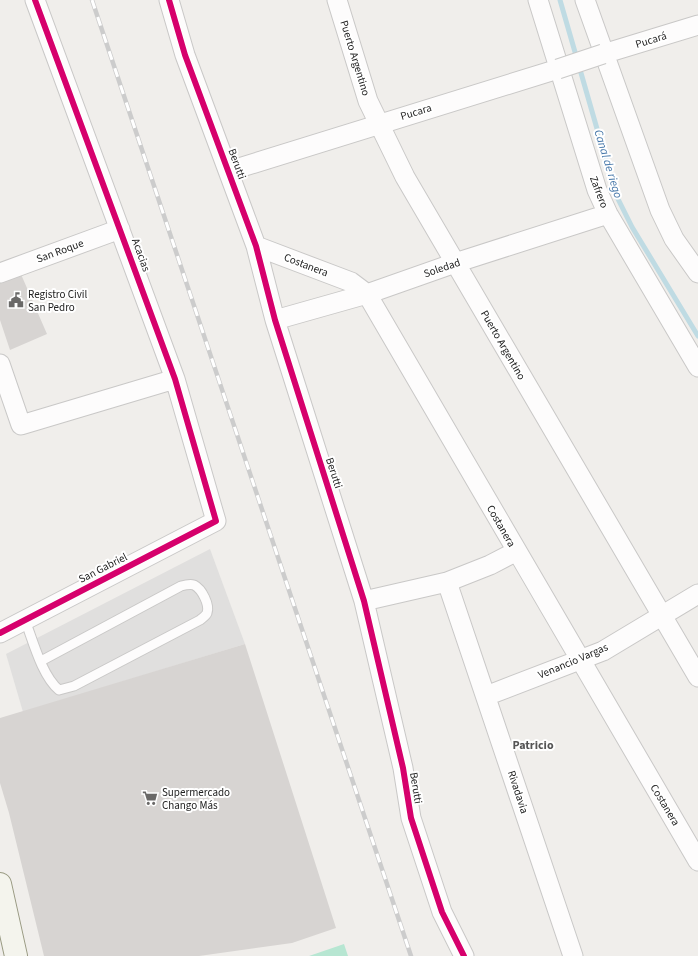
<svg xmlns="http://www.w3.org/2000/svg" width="698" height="956" viewBox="0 0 698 956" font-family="'Source Sans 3',sans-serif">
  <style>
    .pitch { fill: #b7e6d2 }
    .parking { fill: #e0dfde }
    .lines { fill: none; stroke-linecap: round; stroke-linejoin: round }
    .stream { stroke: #bfdbe3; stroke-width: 5 }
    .building { fill: #d7d4d2 }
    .service-casing { stroke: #c9c8c7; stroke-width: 11 }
    .minor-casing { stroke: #c9c8c7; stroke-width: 21 }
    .secondary-casing { stroke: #999a82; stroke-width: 24 }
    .service { stroke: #fdfcfc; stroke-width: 9 }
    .minor { stroke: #fdfcfc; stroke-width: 19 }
    .secondary { stroke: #f4f4ed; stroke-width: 22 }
    .rail-casing { stroke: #ccc; stroke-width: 4.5 }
    .rail { stroke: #fff; stroke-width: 3; stroke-dasharray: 9; stroke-linecap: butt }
    .minor-bridge-casing { stroke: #c9c8c7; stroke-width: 21; stroke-linecap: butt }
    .minor-bridge { stroke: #fdfcfc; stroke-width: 19 }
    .cycleway-casing { stroke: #fff; stroke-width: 8 }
    .cycleway { stroke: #d6006c; stroke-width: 6 }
    .labels { text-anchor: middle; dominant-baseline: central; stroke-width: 4; stroke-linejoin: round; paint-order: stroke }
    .street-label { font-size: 11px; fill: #222; stroke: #fff }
    .poi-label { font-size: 11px; fill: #222; stroke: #fff; text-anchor: start }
    .water-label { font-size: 12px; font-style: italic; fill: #4a7aab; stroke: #fff }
    .neighbourhood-label { font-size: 12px; font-weight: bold; fill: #555; stroke: #fff }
  </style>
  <rect width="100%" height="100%" fill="#f0eeeb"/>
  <!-- pitch -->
  <path class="pitch" d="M 344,944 L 348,956 L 309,956 Z"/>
  <!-- parking -->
  <path class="parking" d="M 210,549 L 245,644 L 23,712 L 6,654 Z"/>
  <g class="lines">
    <!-- stream -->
    <path class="stream" d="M 560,0 L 577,59
      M 579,66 L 616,195 L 632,227 L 698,336"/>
  </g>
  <!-- building -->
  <path class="building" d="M 20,272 L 47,334 L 10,350 L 0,320 L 0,280 Z
    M 245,644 L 336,928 L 292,943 L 199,956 L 44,956 L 9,813 L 0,783 L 0,718 Z"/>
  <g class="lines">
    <!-- service casing -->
    <g class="service-casing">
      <path id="service" d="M 25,620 C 33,641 42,676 59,690 L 74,686 L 200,620 C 202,618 206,616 207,613 C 210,605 202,589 194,585 C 190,584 185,585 181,586 L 41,661"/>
    </g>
    <!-- minor casing -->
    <g class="minor-casing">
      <path id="minor" d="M 169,0 L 185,55 L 256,246 L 275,320 L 364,601 L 403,768 L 411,818 L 442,912 L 464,956
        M 337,0 L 368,101 L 405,177 L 698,677
        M 538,0 L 597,190 L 608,214 L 698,367
        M 585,0 L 660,210 L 674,239 L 698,273
        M 603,54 L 698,25
        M 229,171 L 558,69
        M 256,246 L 351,282 L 367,294 L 698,861
        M 0,273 L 120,229
        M 275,320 L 367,294 L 455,263 L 608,214
        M 0,364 L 21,425 L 175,379
        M 447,582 L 573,956
        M 364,601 L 447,582 L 490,565 L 515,552
        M 0,633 L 216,521 L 175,379 L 35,0
        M 486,696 L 603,651 L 698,594"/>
    </g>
    <!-- secondary casing -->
    <g class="secondary-casing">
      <path id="secondary" d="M 0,884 L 16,956"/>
    </g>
    <!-- service -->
    <use href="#service" class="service"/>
    <!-- minor -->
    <use href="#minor" class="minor"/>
    <!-- secondary -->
    <use href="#secondary" class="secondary"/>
    <!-- rail casing -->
    <g class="rail-casing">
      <path id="rail" d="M 92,0 L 411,956"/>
    </g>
    <!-- rail -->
    <use href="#rail" class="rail"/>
    <!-- minor-bridge casing -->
    <g class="minor-bridge-casing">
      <path id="minor-bridge" d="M 558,69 L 603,54"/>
    </g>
    <!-- minor-bridge -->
    <use href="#minor-bridge" class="minor-bridge"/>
    <!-- cycleway casing -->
    <g class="cycleway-casing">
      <path id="cycleway" d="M 169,0 L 185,55 L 256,246 L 275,320 L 364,601 L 403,768 L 411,818 L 442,912 L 464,956
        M 0,633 L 216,521 L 175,379 L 35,0"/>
    </g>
    <!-- cycleway -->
    <use href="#cycleway" class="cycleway"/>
  </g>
  <!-- icons -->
  <defs>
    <g id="civic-bare" transform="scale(1.2)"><path d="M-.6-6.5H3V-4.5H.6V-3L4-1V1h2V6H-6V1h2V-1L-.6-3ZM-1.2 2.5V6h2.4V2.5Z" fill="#6a6968" stroke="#fff" stroke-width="2.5" paint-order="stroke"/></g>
    <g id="supermarket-bare" transform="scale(1.2)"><path d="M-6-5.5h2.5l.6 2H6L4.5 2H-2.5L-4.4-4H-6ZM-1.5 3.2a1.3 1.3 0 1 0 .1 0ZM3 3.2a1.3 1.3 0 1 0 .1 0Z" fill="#6a6968" stroke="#fff" stroke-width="2.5" paint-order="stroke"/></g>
  </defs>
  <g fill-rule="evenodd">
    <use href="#civic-bare" x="16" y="300"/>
    <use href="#supermarket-bare" x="150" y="798"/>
  </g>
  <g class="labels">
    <!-- street labels -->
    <g class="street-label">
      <text transform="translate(651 40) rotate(-17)">Pucará</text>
      <text transform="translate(355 58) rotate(73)">Puerto Argentino</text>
      <text transform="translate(416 112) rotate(-17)">Pucara</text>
      <text transform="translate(237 164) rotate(70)">Berutti</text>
      <text transform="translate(599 192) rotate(69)">Zafrero</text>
      <text transform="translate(60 251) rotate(-20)">San Roque</text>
      <text transform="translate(141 255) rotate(70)">Acacias</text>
      <text transform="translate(306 265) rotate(21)">Costanera</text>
      <text transform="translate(442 268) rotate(-19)">Soledad</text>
      <text transform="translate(503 345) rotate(60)">Puerto Argentino</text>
      <text transform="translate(334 473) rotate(72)">Berutti</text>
      <text transform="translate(501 526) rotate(60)">Costanera</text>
      <text transform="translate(103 568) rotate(-27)">San Gabriel</text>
      <text transform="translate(573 661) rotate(-23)">Venancio Vargas</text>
      <text transform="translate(416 788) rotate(81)">Berutti</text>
      <text transform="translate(518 792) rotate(72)">Rivadavia</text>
      <text transform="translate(665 805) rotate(59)">Costanera</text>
    </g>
    <!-- poi labels -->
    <g class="poi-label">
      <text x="28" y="294">Registro Civil<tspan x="28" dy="13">San Pedro</tspan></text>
      <text x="162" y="792">Supermercado<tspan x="162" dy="13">Chango Más</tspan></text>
    </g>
    <!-- water labels -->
    <g class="water-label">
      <text transform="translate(608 164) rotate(73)">Canal de riego</text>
    </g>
    <!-- neighbourhood labels -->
    <g class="neighbourhood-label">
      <text x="533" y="745">Patricio</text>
    </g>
  </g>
</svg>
